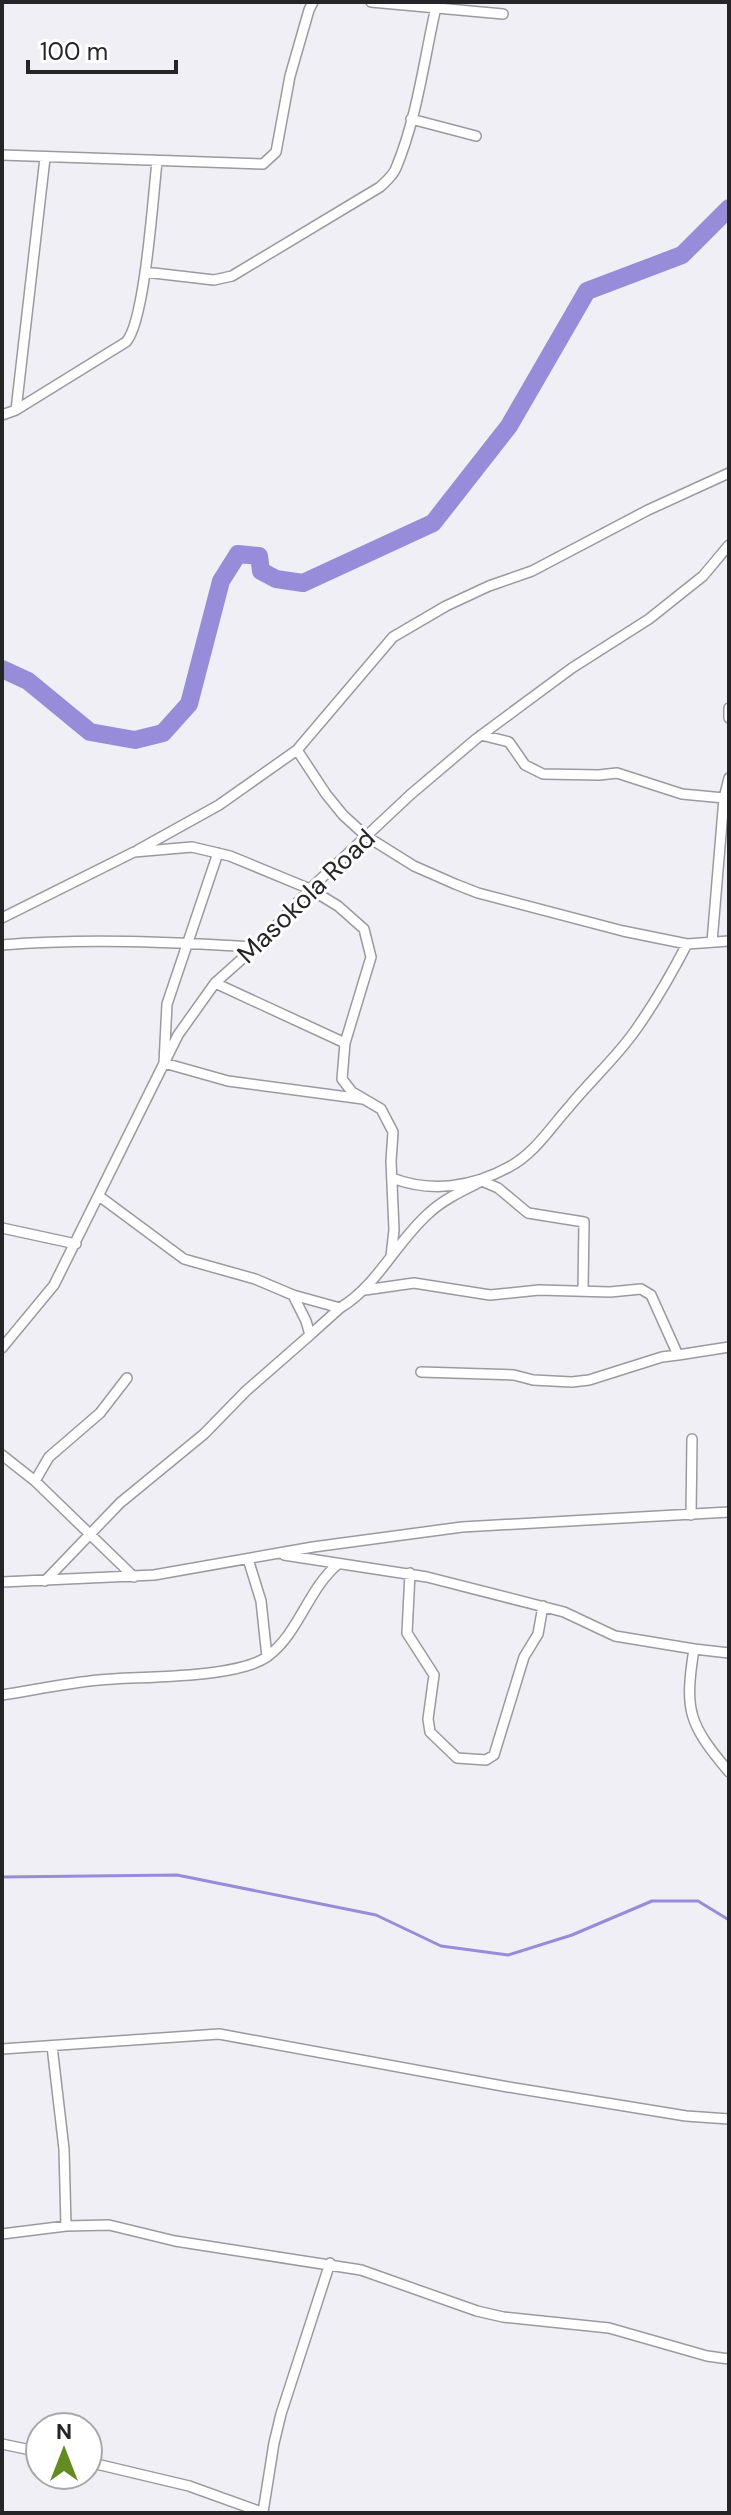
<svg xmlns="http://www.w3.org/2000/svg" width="731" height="2515" viewBox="0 0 731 2515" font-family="'DM Sans',sans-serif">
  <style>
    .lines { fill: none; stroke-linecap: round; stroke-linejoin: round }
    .stream { stroke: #978cd9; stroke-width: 3 }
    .river { stroke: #978cd9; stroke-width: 18 }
    .minor-casing { stroke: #9a9a9f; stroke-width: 12 }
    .minor { stroke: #fff; stroke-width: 9 }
    .labels { text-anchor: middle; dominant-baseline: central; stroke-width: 6; stroke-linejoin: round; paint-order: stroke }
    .street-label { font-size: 26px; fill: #252527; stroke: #fff }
  </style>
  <rect width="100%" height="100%" fill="#f0eff6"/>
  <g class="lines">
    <!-- stream -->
    <path class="stream" d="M 2,1877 L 177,1875 L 376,1915 L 441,1946 L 508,1955 L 572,1935 L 652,1901 L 698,1901 L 729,1920"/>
    <!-- river -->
    <path class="river" d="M 2,669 L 28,681 L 90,732 L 135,740 L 163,733 L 189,704 L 221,581 L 238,554 L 259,556 L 261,571 L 276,579 L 303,583 L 433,523 L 509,426 L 587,291 L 682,255 L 729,208"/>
    <!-- minor casing -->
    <g class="minor-casing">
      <path id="minor" d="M 371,2 L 503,14
        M 411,119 L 476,136
        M 2,155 L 263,164 L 276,152 L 290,76 L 309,10 L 313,2
        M 145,272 L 214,280 L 232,276 L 380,187 C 386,181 393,176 396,168 C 417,118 424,60 436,7
        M 16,410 L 45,158
        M 2,415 L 16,410 L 126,342 C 145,322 153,196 157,162
        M 729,473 L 648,510 L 532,571 L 489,586 L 446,606 L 393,637 L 297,750 L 326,794 L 343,815 L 366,836 L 414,866 L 455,884 L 478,893 L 623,931 L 687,944 L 729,941
        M 729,708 L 729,718
        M 481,735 L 509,742 L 525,765 L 543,774 L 599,775 L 617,773 L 682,794 L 724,798
        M 138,850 L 219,805 L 297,750
        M 218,853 L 167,1004 L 164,1063 L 228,1081 L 363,1099
        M 2,918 L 134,852 L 192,847 L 230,856 L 310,889 L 338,906 L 364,929 L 371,957 L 345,1043
        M 712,942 L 724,798 L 729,778
        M 2,945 C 87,938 171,942 256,947
        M 215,983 L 345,1043 L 342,1079 L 352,1092 L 381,1109 L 393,1132 L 391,1161 L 394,1230 L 391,1256
        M 392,1178 C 431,1193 473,1187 509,1167 C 534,1154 551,1127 569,1107 C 591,1080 618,1056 637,1028 C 656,1001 672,973 687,944
        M 2,1228 L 76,1244
        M 365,1290 L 414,1283 L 490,1295 L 539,1290 L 610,1292 L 641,1289 L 651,1295 L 678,1355 L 729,1347
        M 293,1295 L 340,1308 L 310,1335
        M 340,1308 C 378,1285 396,1242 429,1213 C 444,1199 464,1190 482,1181 L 498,1188 L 528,1213 L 584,1222 L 583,1290
        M 2,1348 L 54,1285 L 178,1035 L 215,983 L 262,941 L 310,889 L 410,795 L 476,739 L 572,668 L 649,619 L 703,576 L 729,545
        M 421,1372 L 514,1375 L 533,1380 L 572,1382 L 589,1380 L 662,1357 L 678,1355
        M 2,1455 L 35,1481 L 134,1577
        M 35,1481 L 49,1457 L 100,1413 L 127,1378
        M 691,1515 L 692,1439
        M 284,1555 L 427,1577 L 564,1612 L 615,1636 L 694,1649 C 684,1712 689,1724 729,1772
        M 248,1559 L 261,1601 L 267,1657
        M 410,1573 L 407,1633 L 434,1675 L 428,1719 L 430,1732 L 457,1758 L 486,1760 L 494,1755 L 524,1657 L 538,1634 L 543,1606
        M 45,1581 L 120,1503 L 204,1434 L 246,1391 L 310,1335 L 306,1321 L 293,1295 L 255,1279 L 184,1259 L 99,1196
        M 2,1582 L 154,1575 L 313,1547 L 462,1527 L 729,1512
        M 694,1649 L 729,1653
        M 2,1695 C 34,1690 67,1683 99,1680 C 139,1676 238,1679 268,1656 C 299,1633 308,1589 338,1564
        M 52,2046 L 64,2149 L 66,2226
        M 2,2049 L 219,2034 L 508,2087 L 686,2116 L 729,2119
        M 2,2234 L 66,2226 L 109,2225 L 175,2241 L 361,2270 L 477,2311 L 503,2317 L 609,2328 L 707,2356 L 729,2359
        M 2,2444 L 40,2452
        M 88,2462 L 189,2486 L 264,2513
        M 263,2512 L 274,2443 L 281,2414 L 330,2263"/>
    </g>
    <!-- minor -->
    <use href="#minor" class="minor"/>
  </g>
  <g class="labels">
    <!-- street labels -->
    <g class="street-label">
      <text transform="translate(306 896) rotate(-44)">Masokola Road</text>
    </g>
  </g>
  <!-- border -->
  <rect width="731" height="2515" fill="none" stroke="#252527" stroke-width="8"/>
  <!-- north arrow -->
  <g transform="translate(64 2451)"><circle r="38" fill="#ffffff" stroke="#a8a8a9" stroke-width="2"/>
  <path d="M0-6L14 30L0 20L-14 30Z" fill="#608d1e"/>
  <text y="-12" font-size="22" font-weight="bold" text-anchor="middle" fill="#252527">N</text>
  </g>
  <!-- scale -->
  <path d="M28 60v12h148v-12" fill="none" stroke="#252527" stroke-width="4"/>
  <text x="40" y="60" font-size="24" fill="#252527" stroke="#ffffff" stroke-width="6" paint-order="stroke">100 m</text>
</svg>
